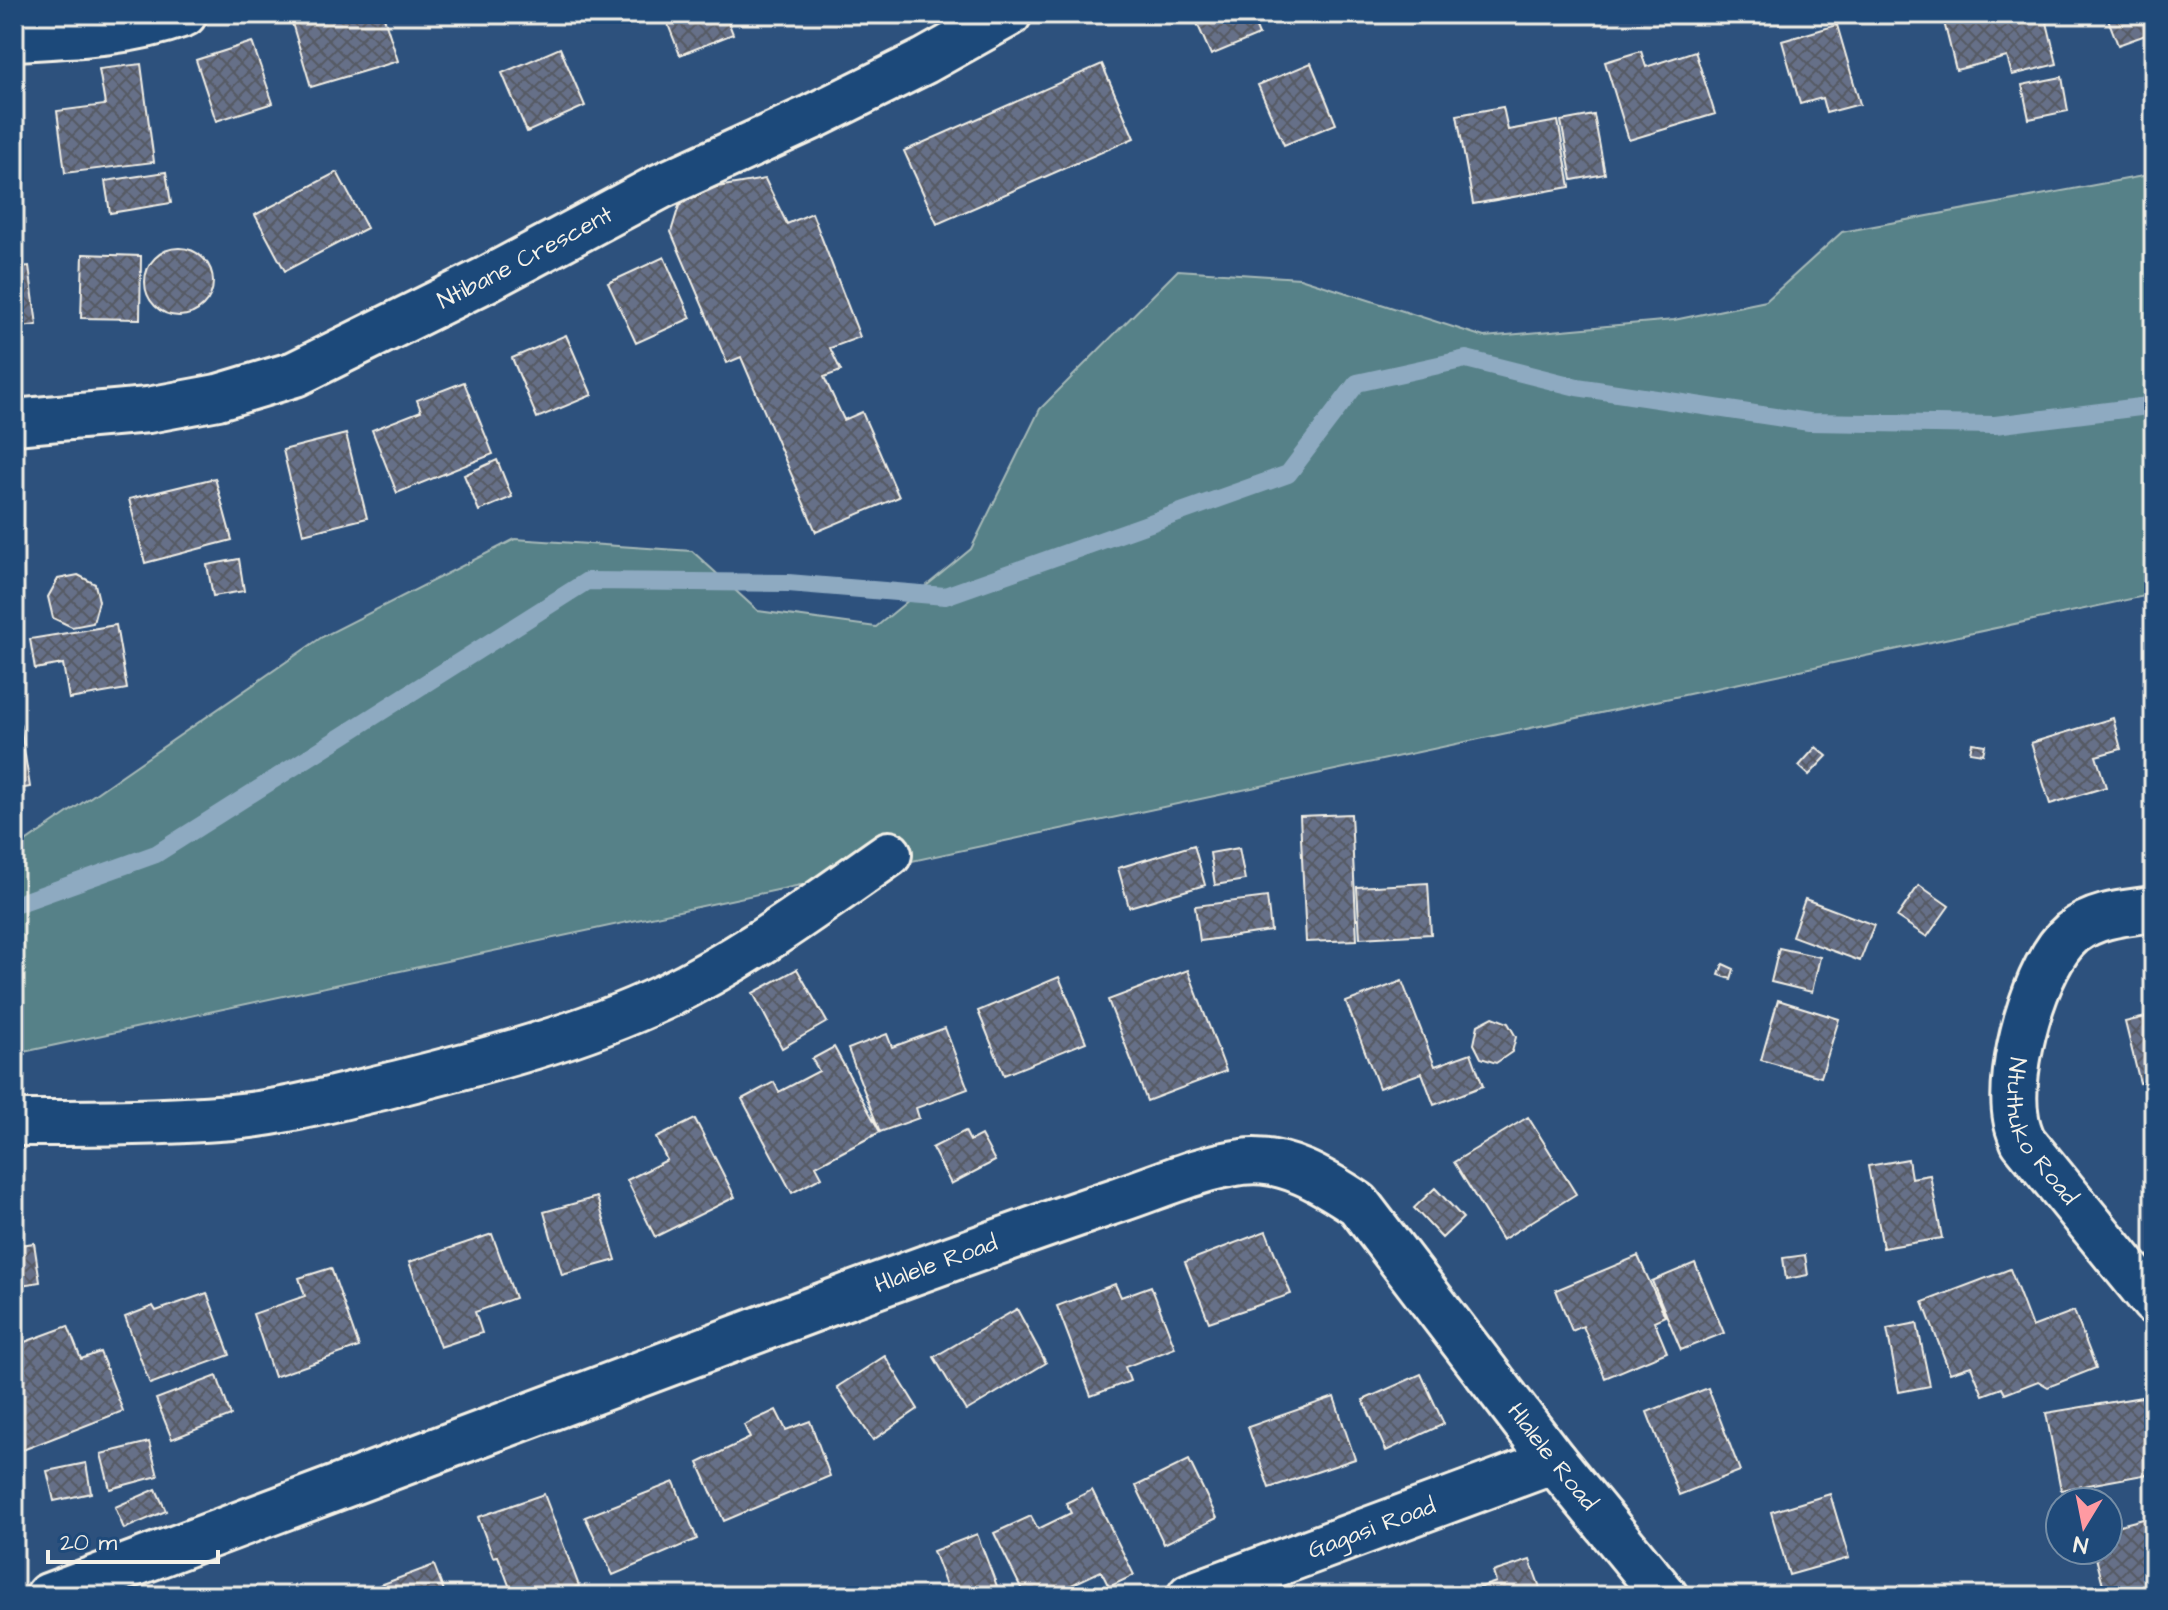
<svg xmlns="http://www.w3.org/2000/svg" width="2168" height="1610" viewBox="0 0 2168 1610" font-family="'Architects Daughter',sans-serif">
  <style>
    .grass { fill: #578188; stroke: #a6b9b8; stroke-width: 2 }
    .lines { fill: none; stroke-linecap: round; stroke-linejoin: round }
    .stream { stroke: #8eaac1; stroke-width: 18 }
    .building { fill: url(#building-cross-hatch); stroke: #f4f1e8; stroke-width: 2 }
    .minor-casing { stroke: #f4f1e8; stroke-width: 50 }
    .minor { stroke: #1f4a7a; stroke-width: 44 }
    .labels { text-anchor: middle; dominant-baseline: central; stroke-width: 8; stroke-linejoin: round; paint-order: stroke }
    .street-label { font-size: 24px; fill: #f4f1e8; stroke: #1f4a7a }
  </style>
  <defs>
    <pattern id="building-cross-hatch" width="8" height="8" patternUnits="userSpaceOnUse" patternTransform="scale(2)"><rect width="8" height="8" fill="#666f88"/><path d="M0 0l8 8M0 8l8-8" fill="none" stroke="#565a64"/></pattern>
  </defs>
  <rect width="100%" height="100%" fill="#2d517d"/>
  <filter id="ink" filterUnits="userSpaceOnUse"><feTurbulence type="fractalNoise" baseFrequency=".0125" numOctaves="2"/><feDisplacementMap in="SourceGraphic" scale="16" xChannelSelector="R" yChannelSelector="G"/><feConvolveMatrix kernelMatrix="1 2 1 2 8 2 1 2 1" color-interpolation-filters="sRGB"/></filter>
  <g filter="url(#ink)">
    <!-- grass -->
    <path class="grass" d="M 2154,174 L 2154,594 L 14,1054 L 14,850 L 322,637 L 515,539 L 692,551 L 758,611 L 876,627 L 971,549 L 1040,409 L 1178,270 L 1300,278 L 1484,337 L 1674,320 L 1766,301 L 1842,232 Z"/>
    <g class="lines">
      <!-- stream -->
      <path class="stream" d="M 14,905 L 156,854 L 587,581 L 788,583 L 945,596 L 1288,474 L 1357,383 L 1466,359 L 1577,387 L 1809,422 L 1995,425 L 2148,406 L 2154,402"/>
    </g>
    <!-- building -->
    <path class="building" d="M 321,14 L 383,14 L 398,61 L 311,87 L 292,23 Z
      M 664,14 L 725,14 L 733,34 L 680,55 Z
      M 1207,14 L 1250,14 L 1259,35 L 1211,55 L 1197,23 L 1209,19 Z
      M 1942,14 L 2045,14 L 2057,64 L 2012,75 L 2007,57 L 1956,70 Z
      M 2106,14 L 2154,14 L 2154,32 L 2118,45 Z
      M 1837,25 L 1860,104 L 1826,113 L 1822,98 L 1800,104 L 1782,41 Z
      M 252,42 L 273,103 L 216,121 L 196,60 Z
      M 560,48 L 585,106 L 527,132 L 502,73 Z
      M 1641,51 L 1646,67 L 1695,51 L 1715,114 L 1629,140 L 1605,62 Z
      M 1311,63 L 1336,124 L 1284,145 L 1258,85 Z
      M 141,64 L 154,162 L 65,173 L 57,111 L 105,105 L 99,69 Z
      M 1102,64 L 1134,138 L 937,224 L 904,151 Z
      M 14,77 L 21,77 L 26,171 L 14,172 Z
      M 2062,77 L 2068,111 L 2029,119 L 2022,85 Z
      M 1503,107 L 1508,130 L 1558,121 L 1570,187 L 1473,204 L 1457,115 Z
      M 1594,115 L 1605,174 L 1572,180 L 1561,121 Z
      M 166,172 L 171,203 L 110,213 L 105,181 Z
      M 337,172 L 367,228 L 285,271 L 255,215 Z
      M 765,179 L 787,224 L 812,213 L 860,337 L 830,348 L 841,371 L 824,377 L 844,420 L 862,412 L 899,497 L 816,532 L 741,357 L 727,363 L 671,232 L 679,206 L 705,189 Z
      M145 282a34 34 0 1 1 68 0a34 34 0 1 1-68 0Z
      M 83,254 L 141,256 L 140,319 L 81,318 Z
      M 664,257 L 691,318 L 636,343 L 608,283 Z
      M 29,266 L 37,325 L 14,328 L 14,268 Z
      M 566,335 L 592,395 L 537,418 L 512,358 Z
      M 464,382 L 493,454 L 397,493 L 372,430 L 421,411 L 417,400 Z
      M 346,434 L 367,518 L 303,534 L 283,450 Z
      M 497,460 L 512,497 L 479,511 L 464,475 Z
      M 215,478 L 232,540 L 145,563 L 129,499 Z
      M 239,559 L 244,591 L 213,596 L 207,565 Z
      M 78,575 L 95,584 L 99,601 L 93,623 L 72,627 L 53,618 L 48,597 L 58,579 Z
      M 116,625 L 127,689 L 69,699 L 63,664 L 35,669 L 30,639 Z
      M 2113,718 L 2121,749 L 2096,756 L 2106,787 L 2050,804 L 2031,743 Z
      M 20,724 L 30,787 L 14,790 L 14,725 Z
      M 1972,743 L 1985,745 L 1983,754 L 1970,752 Z
      M 1816,747 L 1827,756 L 1809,775 L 1799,766 Z
      M 1351,814 L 1357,940 L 1306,942 L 1300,816 Z
      M 1194,845 L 1205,885 L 1129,907 L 1118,868 Z
      M 1239,848 L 1245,880 L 1215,885 L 1210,853 Z
      M 1428,883 L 1431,934 L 1360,938 L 1357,887 Z
      M 1919,885 L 1949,906 L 1927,937 L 1897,917 Z
      M 1267,897 L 1271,931 L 1200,941 L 1195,906 Z
      M 1805,899 L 1874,925 L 1860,961 L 1792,936 Z
      M 1779,948 L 1820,957 L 1812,992 L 1771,982 Z
      M 1723,964 L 1734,969 L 1731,979 L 1719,975 Z
      M 797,969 L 827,1022 L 782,1048 L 753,993 Z
      M 1188,970 L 1226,1071 L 1147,1101 L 1108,1000 Z
      M 1059,977 L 1086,1042 L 1004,1075 L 978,1011 Z
      M 1402,981 L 1435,1066 L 1471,1053 L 1483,1086 L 1434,1105 L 1422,1073 L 1379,1088 L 1346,1002 Z
      M 1778,1000 L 1839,1019 L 1821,1077 L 1761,1060 Z
      M 2154,1015 L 2154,1080 L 2140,1083 L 2125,1022 Z
      M 1493,1017 L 1508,1023 L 1516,1037 L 1512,1052 L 1496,1063 L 1481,1058 L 1474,1044 L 1478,1025 Z
      M 945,1028 L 968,1089 L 916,1108 L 919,1118 L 880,1132 L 848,1049 L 887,1034 L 892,1047 Z
      M 834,1047 L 880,1132 L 816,1166 L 822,1177 L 792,1193 L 742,1099 L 774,1082 L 779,1092 L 819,1071 L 812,1059 Z
      M 1528,1117 L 1576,1194 L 1502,1240 L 1454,1162 Z
      M 695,1119 L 735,1197 L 655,1237 L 627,1180 L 667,1160 L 656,1138 Z
      M 965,1131 L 970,1141 L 981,1135 L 995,1161 L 951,1184 L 932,1148 Z
      M 1908,1159 L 1911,1178 L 1930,1175 L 1942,1238 L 1883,1248 L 1868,1166 Z
      M 1435,1188 L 1463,1218 L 1442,1238 L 1414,1208 Z
      M 597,1197 L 616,1260 L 562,1275 L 544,1212 Z
      M 1266,1231 L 1291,1294 L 1209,1322 L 1185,1262 Z
      M 492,1234 L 515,1298 L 475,1312 L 482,1333 L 440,1347 L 409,1262 Z
      M 34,1243 L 40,1282 L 14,1286 L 14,1246 Z
      M 1805,1255 L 1808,1275 L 1786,1279 L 1783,1258 Z
      M 1638,1256 L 1665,1316 L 1654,1321 L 1667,1352 L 1605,1378 L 1583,1326 L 1572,1331 L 1556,1290 Z
      M 1695,1263 L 1724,1333 L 1681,1350 L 1652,1281 Z
      M 331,1268 L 359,1347 L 274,1377 L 253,1314 L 305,1296 L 299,1278 Z
      M 2010,1269 L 2032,1327 L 2074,1311 L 2096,1368 L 2048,1387 L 2038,1381 L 2005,1394 L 2002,1388 L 1983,1395 L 1971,1366 L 1950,1373 L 1923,1302 Z
      M 1115,1284 L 1121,1297 L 1151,1286 L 1175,1348 L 1125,1367 L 1130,1381 L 1091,1396 L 1057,1306 Z
      M 207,1293 L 230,1355 L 150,1384 L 125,1317 L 153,1306 L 156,1311 Z
      M 1017,1309 L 1046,1363 L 966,1411 L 934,1357 Z
      M 1917,1323 L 1930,1386 L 1899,1392 L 1887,1329 Z
      M 68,1326 L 81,1359 L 100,1352 L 123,1411 L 15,1453 L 14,1346 Z
      M 885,1356 L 918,1409 L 873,1440 L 837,1387 Z
      M 1421,1374 L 1444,1424 L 1386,1451 L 1363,1400 Z
      M 217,1376 L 231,1416 L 172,1439 L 156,1399 Z
      M 1708,1388 L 1740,1471 L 1679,1495 L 1647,1412 Z
      M 1334,1397 L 1355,1459 L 1269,1488 L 1248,1427 Z
      M 2142,1397 L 2154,1464 L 2154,1473 L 2061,1490 L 2046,1413 Z
      M 776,1410 L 786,1430 L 810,1421 L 830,1476 L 724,1521 L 698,1463 L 750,1438 L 744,1425 Z
      M 149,1442 L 158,1476 L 110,1489 L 101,1454 Z
      M 1189,1460 L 1217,1518 L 1164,1544 L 1136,1486 Z
      M 86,1463 L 91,1493 L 54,1501 L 47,1471 Z
      M 674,1482 L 697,1539 L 613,1575 L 585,1517 Z
      M 156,1489 L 166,1511 L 124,1529 L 115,1507 Z
      M 1092,1490 L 1134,1575 L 1109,1587 L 1101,1571 L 1048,1596 L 1025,1596 L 994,1533 L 1031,1516 L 1038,1529 L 1071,1513 L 1066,1503 Z
      M 544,1494 L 579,1586 L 550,1596 L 513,1596 L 498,1556 L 493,1557 L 478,1517 Z
      M 1830,1494 L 1849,1558 L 1789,1575 L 1771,1512 Z
      M 2151,1517 L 2154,1526 L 2154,1596 L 2106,1596 L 2094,1550 L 2108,1550 L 2108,1528 Z
      M 977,1534 L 1000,1594 L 995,1596 L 950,1596 L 933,1551 Z
      M 1530,1560 L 1543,1596 L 1455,1596 L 1496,1582 L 1493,1572 Z
      M 434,1565 L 446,1596 L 351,1596 Z
      M 1924,1585 L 1928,1596 L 1893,1596 Z"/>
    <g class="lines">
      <!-- minor casing -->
      <g class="minor-casing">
        <g id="minor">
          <path d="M 14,38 C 73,35 128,34 184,14"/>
          <path id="s1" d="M 14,422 L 148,410 L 218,397 L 295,374 L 487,279 L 661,186 L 812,117 L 925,61 L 1009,14"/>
          <path id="s2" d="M 2154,909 C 2125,913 2096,914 2072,933 C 2035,964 2007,1071 2016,1118 C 2017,1126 2020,1134 2023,1141 L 2154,1302"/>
          <path d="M 14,1123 C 87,1123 160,1123 232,1117 C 289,1112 344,1096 399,1083 C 490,1060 579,1037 664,997 C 745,958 816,905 889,854"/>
          <path id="s3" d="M 48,1596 C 313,1497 578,1397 843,1298 C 936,1264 1028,1230 1121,1199 C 1160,1186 1201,1167 1242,1162 C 1284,1156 1325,1182 1358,1204 L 1554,1461 L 1665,1596"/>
          <path id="s4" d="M 1190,1596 L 1554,1461"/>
        </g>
      </g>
      <!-- minor -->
      <use href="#minor" class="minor"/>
    </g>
  </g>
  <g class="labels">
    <!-- street labels -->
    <g class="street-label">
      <text stroke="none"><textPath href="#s1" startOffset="544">Ntibane Crescent</textPath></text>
      <text stroke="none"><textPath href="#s2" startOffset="306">Ntuthuko Road</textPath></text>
      <text stroke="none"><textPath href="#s3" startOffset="948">Hlalele Road</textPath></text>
      <text stroke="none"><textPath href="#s3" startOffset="1716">Hlalele Road</textPath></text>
      <text stroke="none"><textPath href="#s4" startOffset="194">Gagasi Road</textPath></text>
    </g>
  </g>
  <!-- margin -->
  <rect width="2168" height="1610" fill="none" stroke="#1f4a7a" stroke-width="48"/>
  <rect x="24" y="24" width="2120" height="1562" fill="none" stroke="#f4f1e8" stroke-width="3" filter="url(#ink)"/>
  <!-- north arrow -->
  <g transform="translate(2084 1526) rotate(190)"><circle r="38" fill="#1f4a7a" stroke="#748da6" stroke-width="2"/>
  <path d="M0-6L14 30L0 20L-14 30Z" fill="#ff9aa2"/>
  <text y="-12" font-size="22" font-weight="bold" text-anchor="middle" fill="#f4f1e8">N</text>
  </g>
  <!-- scale -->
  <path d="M48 1550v12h170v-12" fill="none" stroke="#f4f1e8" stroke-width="4"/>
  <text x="60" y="1550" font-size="24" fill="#f4f1e8" stroke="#1f4a7a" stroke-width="6" paint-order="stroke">20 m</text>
</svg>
